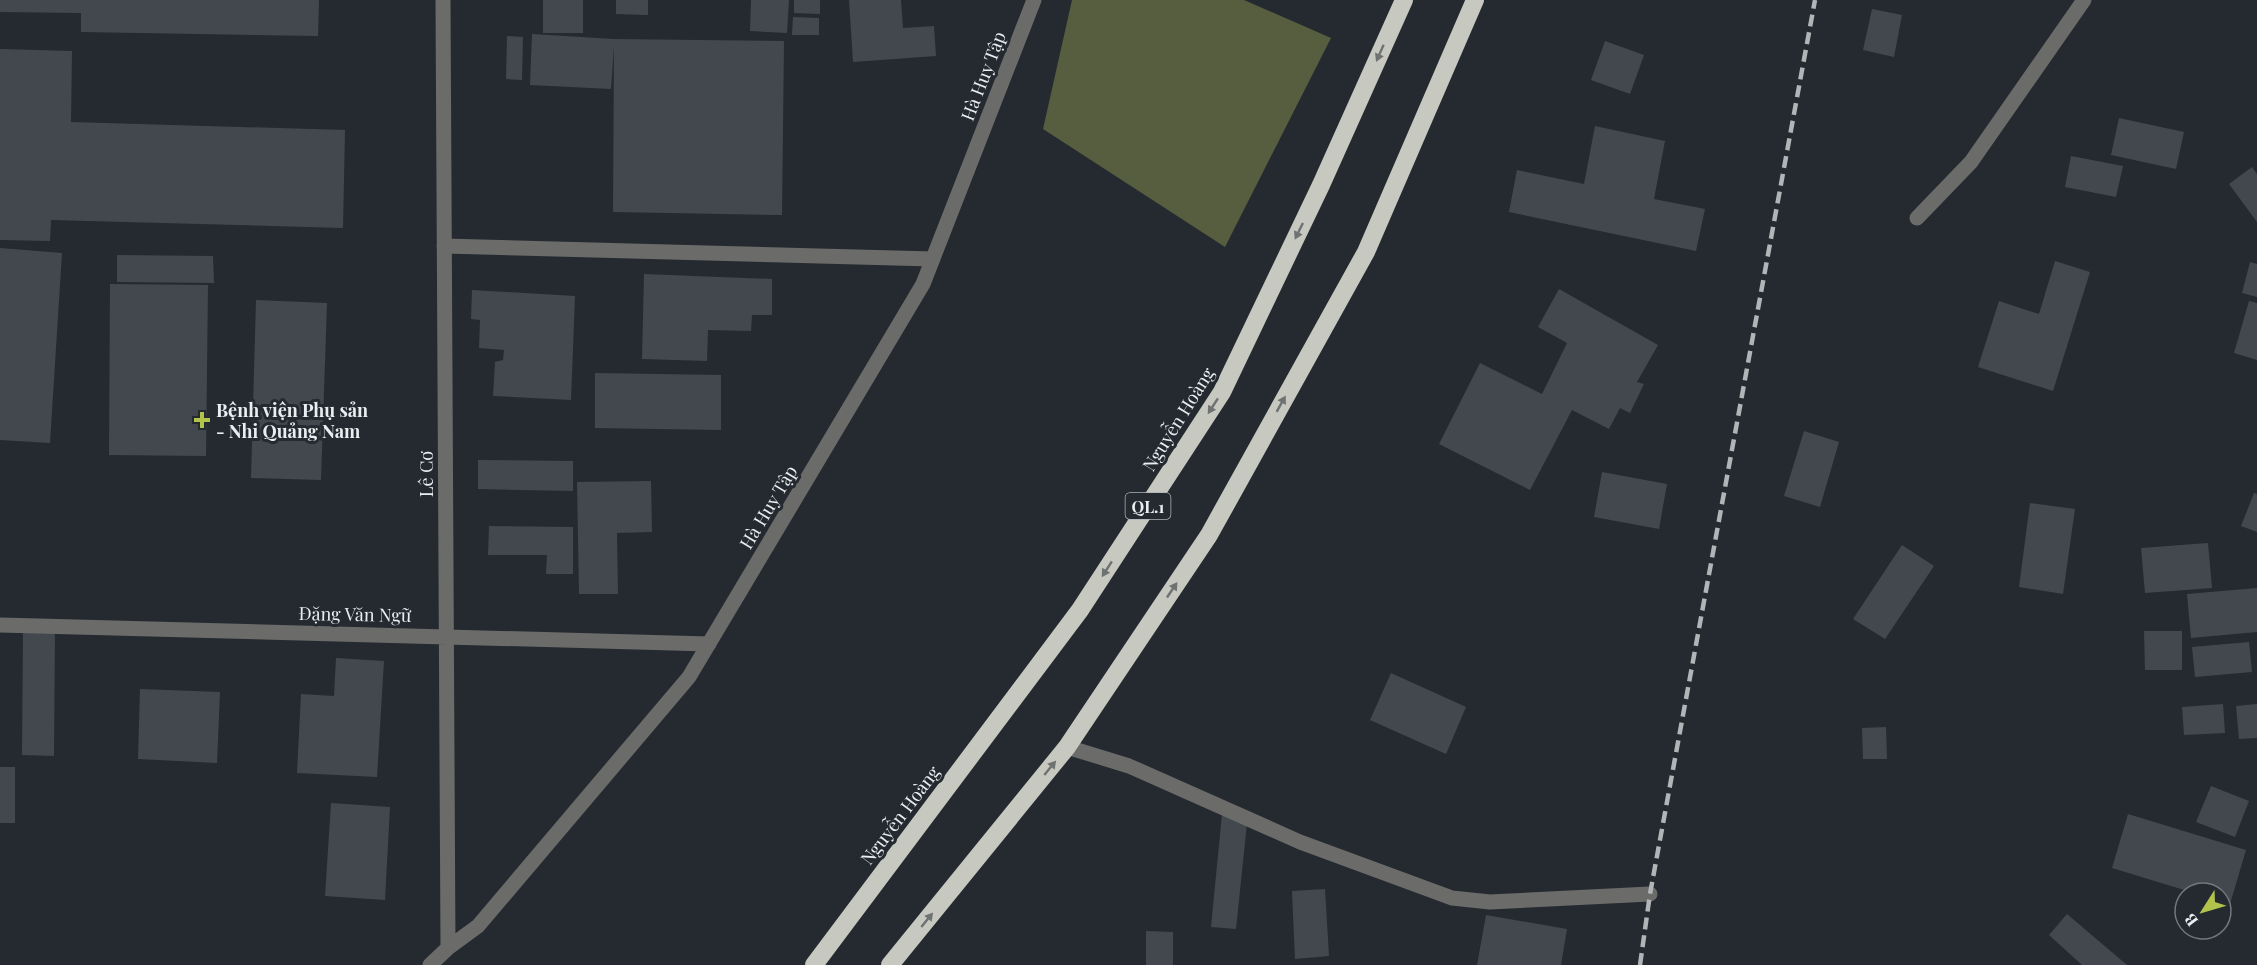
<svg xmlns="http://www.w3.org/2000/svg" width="2257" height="965" viewBox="0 0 2257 965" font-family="'Playfair Display',serif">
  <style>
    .forest { fill: #575d3f }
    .building { fill: #43484e }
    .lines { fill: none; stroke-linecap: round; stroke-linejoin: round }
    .minor { stroke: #6b6c69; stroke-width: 15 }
    .highway { stroke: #c7c9c0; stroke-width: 18 }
    .rail { stroke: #b1b5b8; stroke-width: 4.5; stroke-dasharray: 12 6; stroke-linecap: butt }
    .oneway { fill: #6e7271 }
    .poi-dot { fill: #b2c34c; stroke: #252a30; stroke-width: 2 }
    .labels { text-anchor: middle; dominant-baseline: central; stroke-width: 6; stroke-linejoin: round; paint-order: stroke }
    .shield { fill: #252a30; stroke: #b0b3b7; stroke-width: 1.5 }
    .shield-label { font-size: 16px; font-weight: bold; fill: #ebeef1 }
    .street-label { font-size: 18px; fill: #ebeef1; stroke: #252a30 }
    .poi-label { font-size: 18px; font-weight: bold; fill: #ebeef1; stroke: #252a30; text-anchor: start }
  </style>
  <rect width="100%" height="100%" fill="#252a30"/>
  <!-- forest -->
  <path class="forest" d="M 1072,0 L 1244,0 L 1331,38 L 1225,247 L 1043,129 Z"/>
  <!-- building -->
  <path class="building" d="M 0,0 L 319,0 L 318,36 L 81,32 L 81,13 L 0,12 Z
    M 543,0 L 583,0 L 583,33 L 543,33 Z
    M 616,0 L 648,0 L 648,15 L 616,14 Z
    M 751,0 L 789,0 L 787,33 L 750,31 Z
    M 794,0 L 820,0 L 820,14 L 794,13 Z
    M 849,0 L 901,0 L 903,28 L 934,26 L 936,56 L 853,62 Z
    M 1872,9 L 1902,15 L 1894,57 L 1863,50 Z
    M 793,17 L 819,18 L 819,35 L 792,35 Z
    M 532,34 L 614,39 L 784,41 L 782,215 L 613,212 L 614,46 L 611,89 L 530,85 Z
    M 507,36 L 523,37 L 522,80 L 506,79 Z
    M 1605,41 L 1644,55 L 1630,94 L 1591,80 Z
    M 0,49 L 72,51 L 71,122 L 345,130 L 343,228 L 51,220 L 50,241 L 0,240 Z
    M 2119,118 L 2184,132 L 2176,169 L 2111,155 Z
    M 1595,126 L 1665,141 L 1654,199 L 1705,209 L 1696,251 L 1509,212 L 1517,170 L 1584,184 Z
    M 2071,156 L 2123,166 L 2116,197 L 2065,187 Z
    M 2252,167 L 2257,174 L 2257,222 L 2229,184 Z
    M 0,248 L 62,253 L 50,443 L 0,440 Z
    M 117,255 L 213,256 L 214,283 L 117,282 Z
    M 2055,261 L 2090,272 L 2053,391 L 1978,367 L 1999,301 L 2039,314 Z
    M 2250,262 L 2257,264 L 2257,297 L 2242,293 Z
    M 644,274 L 772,279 L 772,315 L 752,315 L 751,331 L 708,330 L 707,361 L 642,359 Z
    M 110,284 L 208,285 L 206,456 L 109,455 Z
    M 1559,289 L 1658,345 L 1637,382 L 1644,384 L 1630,413 L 1620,408 L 1609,429 L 1572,410 L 1530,490 L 1439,444 L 1480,363 L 1542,394 L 1567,343 L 1538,327 Z
    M 472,290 L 575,296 L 571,400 L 493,396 L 495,362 L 503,360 L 504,350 L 479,348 L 480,320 L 471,319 Z
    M 256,300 L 327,303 L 321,480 L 251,478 Z
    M 2249,301 L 2257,303 L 2257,360 L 2234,353 Z
    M 595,373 L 721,375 L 721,430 L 595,428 Z
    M 1804,431 L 1839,442 L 1820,507 L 1784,496 Z
    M 478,460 L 573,461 L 573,491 L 478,489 Z
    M 1602,472 L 1667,484 L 1659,529 L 1594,517 Z
    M 651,481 L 652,532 L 617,533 L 618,594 L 579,594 L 577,482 Z
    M 2254,493 L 2257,494 L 2257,532 L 2241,526 Z
    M 2030,503 L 2075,509 L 2063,594 L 2019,587 Z
    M 489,526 L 573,527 L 573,574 L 546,574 L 547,555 L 488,555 Z
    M 2208,543 L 2212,588 L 2145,593 L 2141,548 Z
    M 1902,545 L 1934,566 L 1885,639 L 1853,619 Z
    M 2257,588 L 2257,632 L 2191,638 L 2187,594 Z
    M 23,629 L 55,630 L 54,756 L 22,755 Z
    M 2144,631 L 2182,631 L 2182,670 L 2145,670 Z
    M 2249,642 L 2252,672 L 2195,677 L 2192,647 Z
    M 336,658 L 384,661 L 377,777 L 297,773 L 301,694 L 334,696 Z
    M 1391,673 L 1466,707 L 1446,754 L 1370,720 Z
    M 140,689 L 220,692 L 217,763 L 138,759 Z
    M 2223,704 L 2225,733 L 2184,735 L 2182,707 Z
    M 2257,704 L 2257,738 L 2239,739 L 2236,706 Z
    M 1886,727 L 1887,759 L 1863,759 L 1862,728 Z
    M 0,767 L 15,767 L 15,823 L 0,823 Z
    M 2211,786 L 2249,801 L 2235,837 L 2196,822 Z
    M 331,803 L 390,807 L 385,900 L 325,896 Z
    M 1222,814 L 1247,823 L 1236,929 L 1211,927 Z
    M 2128,814 L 2246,850 L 2230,904 L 2221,901 L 2221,893 L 2194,893 L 2112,868 Z
    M 1325,889 L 1329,956 L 1295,959 L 1292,891 Z
    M 2067,914 L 2127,965 L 2082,965 L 2049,935 Z
    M 1486,915 L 1567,929 L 1561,965 L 1477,965 Z
    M 1146,931 L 1173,932 L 1173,965 L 1146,965 Z"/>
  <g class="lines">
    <!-- minor -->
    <path class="minor" d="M 443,0 L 448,948
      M 1917,218 L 1971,162 L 2084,0
      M 444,246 L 933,259
      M 0,625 L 709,644
      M 1067,747 L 1129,766 L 1300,842 L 1452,898 L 1490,902 L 1650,894
      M 430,965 L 448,948 L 478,926 L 689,677 L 923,284 L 1034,0"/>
    <!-- highway -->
    <path class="highway" d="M 814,965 L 1080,610 L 1222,392 L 1321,185 L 1404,0
      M 890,965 L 1067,747 L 1209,535 L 1366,252 L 1475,0"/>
    <!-- rail -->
    <path class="rail" d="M 1640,965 L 1650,894 L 1815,0"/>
  </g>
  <!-- one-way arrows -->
  <defs><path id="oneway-solid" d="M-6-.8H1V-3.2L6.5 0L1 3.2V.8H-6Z" transform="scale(1.5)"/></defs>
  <g class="oneway">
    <use href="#oneway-solid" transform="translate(1380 53) rotate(114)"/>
    <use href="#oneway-solid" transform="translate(1299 231) rotate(116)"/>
    <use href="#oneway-solid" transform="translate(1281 404) rotate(-61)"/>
    <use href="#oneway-solid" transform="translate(1213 406) rotate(123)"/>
    <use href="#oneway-solid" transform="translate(1107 569) rotate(123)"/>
    <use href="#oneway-solid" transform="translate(1172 590) rotate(-56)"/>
    <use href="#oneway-solid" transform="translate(1050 768) rotate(-51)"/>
    <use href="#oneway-solid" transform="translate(927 920) rotate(-51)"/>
  </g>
  <!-- markers -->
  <path class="poi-dot" d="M199 411h6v6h6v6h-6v6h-6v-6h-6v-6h6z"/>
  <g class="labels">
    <!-- shield labels -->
    <rect class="shield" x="1125.5" y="493" width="45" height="26" rx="4.5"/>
    <g class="shield-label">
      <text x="1148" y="506">QL.1</text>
    </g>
    <!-- street labels -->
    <g class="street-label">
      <text transform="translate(983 76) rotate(-69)">Hà Huy Tập</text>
      <text transform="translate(1178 419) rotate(-58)">Nguyễn Hoàng</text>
      <text transform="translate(426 474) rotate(-90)">Lê Cơ</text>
      <text transform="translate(768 507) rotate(-59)">Hà Huy Tập</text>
      <text transform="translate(355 614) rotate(1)">Đặng Văn Ngữ</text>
      <text transform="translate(900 815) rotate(-53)">Nguyễn Hoàng</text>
    </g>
    <!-- poi labels -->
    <g class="poi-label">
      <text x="216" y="410">Bệnh viện Phụ sản<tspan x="216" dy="21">- Nhi Quảng Nam</tspan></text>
    </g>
  </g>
  <!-- north arrow -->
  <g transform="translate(2203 911) rotate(233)"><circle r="28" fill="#252a30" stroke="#74787d" stroke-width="1.5"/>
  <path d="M0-4.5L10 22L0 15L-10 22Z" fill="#b2c34c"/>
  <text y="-9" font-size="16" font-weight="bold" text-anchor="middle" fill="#ebeef1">B</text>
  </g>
</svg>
